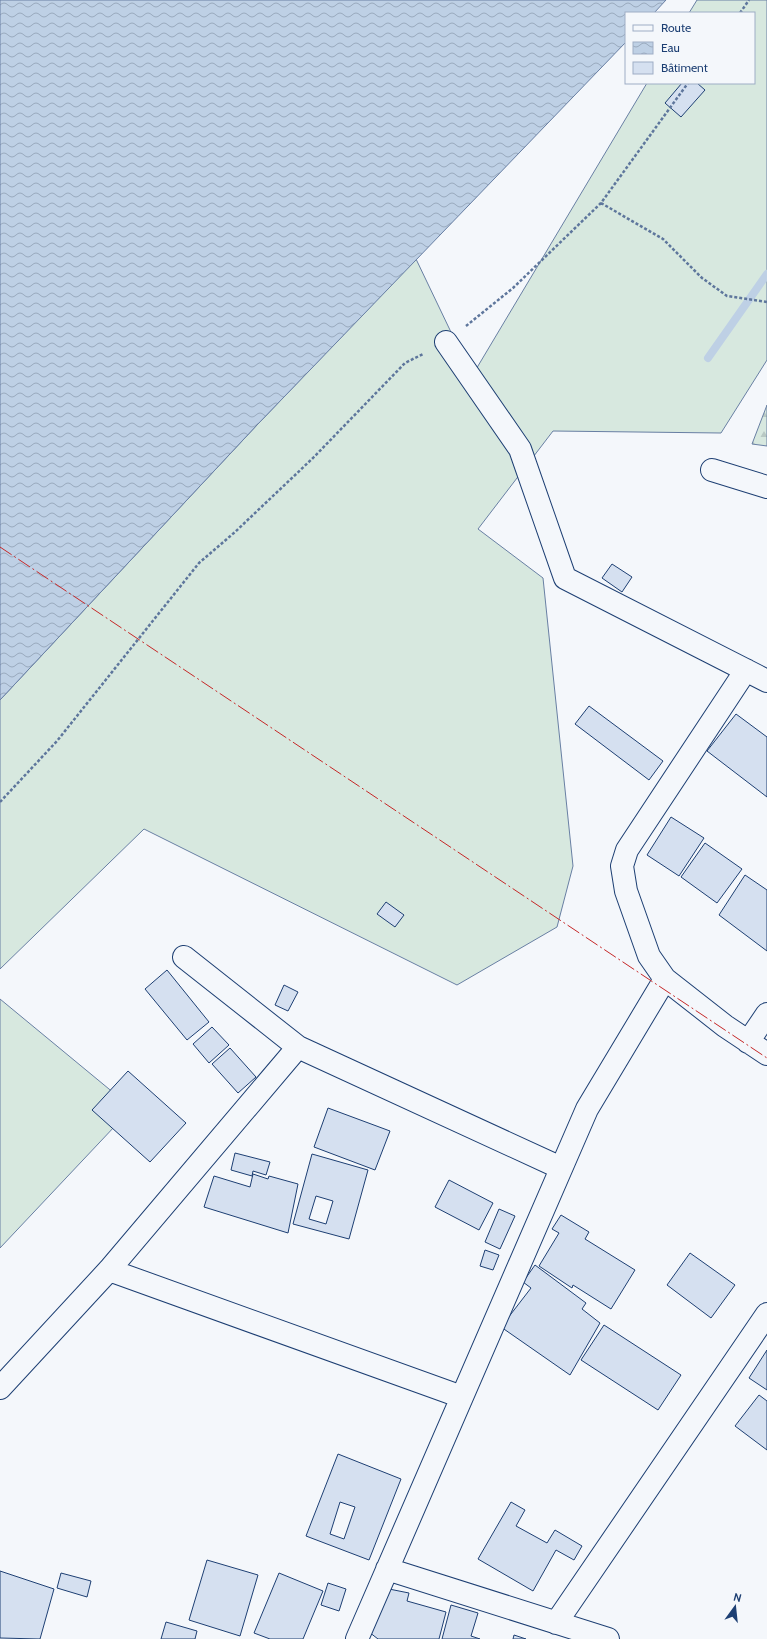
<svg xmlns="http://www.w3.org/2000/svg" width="767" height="1639" viewBox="0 0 767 1639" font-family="Cabin,sans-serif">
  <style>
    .forest { fill: url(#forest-firs); stroke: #687fa3 }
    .garden { fill: #d7e8df; stroke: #687fa3 }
    .water { fill: url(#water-waves); stroke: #687fa3 }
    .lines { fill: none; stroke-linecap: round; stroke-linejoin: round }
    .stream { stroke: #bed0e5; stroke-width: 8 }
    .building { fill: #d5e0f0; stroke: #1d3f73; fill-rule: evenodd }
    .minor-casing { stroke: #1d3f73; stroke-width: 24 }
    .path { stroke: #5e769c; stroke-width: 2.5; stroke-dasharray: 3 2; stroke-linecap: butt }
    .minor { stroke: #f4f7fb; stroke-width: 22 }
    .power { stroke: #c62828; stroke-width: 1; stroke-dasharray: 14 3 2 3; stroke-linecap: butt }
  </style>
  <defs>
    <pattern id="forest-firs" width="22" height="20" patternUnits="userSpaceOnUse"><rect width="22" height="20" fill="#d7e8df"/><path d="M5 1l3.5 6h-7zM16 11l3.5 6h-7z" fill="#b8c8c3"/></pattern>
    <pattern id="water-waves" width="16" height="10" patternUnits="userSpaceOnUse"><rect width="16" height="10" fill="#bed0e5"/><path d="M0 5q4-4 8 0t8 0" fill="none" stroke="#9aaabe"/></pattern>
  </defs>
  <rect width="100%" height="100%" fill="#f4f7fb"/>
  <!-- forest -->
  <path class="forest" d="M 767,405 L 767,446 L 752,444 Z"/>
  <!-- garden -->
  <path class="garden" d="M 697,0 L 767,0 L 767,360 L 721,433 L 553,431 L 478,529 L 543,578 L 573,866 L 557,927 L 457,985 L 144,829 L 0,969 L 0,700 L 257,425 L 416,259 L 472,376 L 647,83 L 754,83 L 754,13 L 689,13 Z
    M 0,999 L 132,1108 L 0,1248 Z"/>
  <!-- water -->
  <path class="water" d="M 0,0 L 666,0 L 654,13 L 626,13 L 626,42 L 257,425 L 0,700 Z"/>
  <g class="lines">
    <!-- stream -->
    <path class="stream" d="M 708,358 L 767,274"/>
  </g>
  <!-- building -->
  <path class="building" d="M 682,83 L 697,83 L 705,90 L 681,117 L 665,103 Z
    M 612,564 L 632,577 L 622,592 L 602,578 Z
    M 589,706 L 663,761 L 649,780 L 575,724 Z
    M 736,714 L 767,737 L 767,797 L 707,751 Z
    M 671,817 L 704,838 L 679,876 L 647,855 Z
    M 705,843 L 742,869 L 717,903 L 681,877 Z
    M 745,875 L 767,890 L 767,951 L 719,915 Z
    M 386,902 L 404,915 L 395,927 L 377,914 Z
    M 167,970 L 209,1022 L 187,1040 L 145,989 Z
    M 284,985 L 298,992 L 288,1011 L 275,1005 Z
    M 212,1027 L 229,1045 L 209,1063 L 193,1044 Z
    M 230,1048 L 256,1077 L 238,1093 L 212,1064 Z
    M 128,1071 L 186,1123 L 150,1162 L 92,1110 Z
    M 328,1108 L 390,1131 L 375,1170 L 314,1147 Z
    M 235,1153 L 270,1162 L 266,1175 L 253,1171 L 252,1176 L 231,1170 Z
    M 312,1154 L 368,1170 L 349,1239 L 293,1224 ZM 316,1196 L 333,1201 L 326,1224 L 309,1219 Z
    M 253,1174 L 268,1179 L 269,1176 L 298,1184 L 288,1233 L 204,1207 L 214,1176 L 250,1187 Z
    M 449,1180 L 493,1203 L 479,1230 L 435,1207 Z
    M 499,1209 L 515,1216 L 500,1249 L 485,1242 Z
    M 561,1215 L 589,1232 L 585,1239 L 635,1270 L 611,1309 L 573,1285 L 572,1288 L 539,1266 L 559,1233 L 552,1229 Z
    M 485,1250 L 499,1255 L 493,1270 L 480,1266 Z
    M 690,1253 L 735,1285 L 711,1318 L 667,1285 Z
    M 535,1265 L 586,1303 L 582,1309 L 600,1323 L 570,1375 L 501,1327 L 531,1288 L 523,1282 Z
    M 604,1325 L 681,1375 L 658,1410 L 581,1360 Z
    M 767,1350 L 767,1390 L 749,1378 Z
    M 759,1395 L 767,1401 L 767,1450 L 735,1426 Z
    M 338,1454 L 401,1479 L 369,1560 L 306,1536 ZM 340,1502 L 355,1507 L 344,1539 L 330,1534 Z
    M 511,1502 L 525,1510 L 516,1526 L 547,1543 L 555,1530 L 582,1546 L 574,1560 L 556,1550 L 533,1591 L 478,1559 Z
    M 207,1560 L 258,1575 L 240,1636 L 189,1620 Z
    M 0,1571 L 54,1589 L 40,1639 L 0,1638 Z
    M 61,1573 L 91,1581 L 87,1597 L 57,1588 Z
    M 279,1573 L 323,1591 L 303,1639 L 270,1639 L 254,1633 Z
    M 328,1583 L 346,1589 L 339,1611 L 321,1605 Z
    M 389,1589 L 409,1593 L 407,1601 L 446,1612 L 439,1639 L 378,1639 L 369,1632 Z
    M 451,1605 L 478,1613 L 471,1636 L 480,1639 L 442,1639 Z
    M 166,1622 L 197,1631 L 195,1639 L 161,1639 Z
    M 514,1635 L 526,1639 L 513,1639 Z"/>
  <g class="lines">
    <!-- minor casing -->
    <g class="minor-casing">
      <path id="minor" d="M 446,342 L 520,449 L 565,578 L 767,681
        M 712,470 L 767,487
        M 746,670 L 627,850 L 622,866 L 626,891 L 649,956 L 665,979 L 725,1026 L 767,1054
        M 184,957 L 298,1047 L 561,1168
        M 748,1042 L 767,1014
        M 109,1270 L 462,1397
        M 0,1388 L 109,1270 L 298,1047
        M 387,1569 L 608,1639
        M 556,1623 L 767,1314
        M 357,1639 L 587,1109 L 665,979"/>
    </g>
    <!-- path -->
    <path class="path" d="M 740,13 L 749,0
      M 601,203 L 663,239 L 702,278 L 727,296 L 767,302
      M 466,326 L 513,288 L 601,203 L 688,83
      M 0,802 L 57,741 L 199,563 L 235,532 L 313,458 L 405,363 L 423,354"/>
    <!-- minor -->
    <use href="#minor" class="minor"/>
    <!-- power -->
    <path class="power" d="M 0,547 L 767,1058"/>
  </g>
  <!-- legend -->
  <rect x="625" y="12" width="130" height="72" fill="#f4f7fb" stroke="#9eadc5"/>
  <rect x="633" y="25" width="20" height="6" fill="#f4f7fb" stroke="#9eadc5"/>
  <text x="661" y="32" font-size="12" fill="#1d3f73">Route</text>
  <rect x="633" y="42" width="20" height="12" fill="url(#water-waves)" stroke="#9eadc5"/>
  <text x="661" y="52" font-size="12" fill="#1d3f73">Eau</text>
  <rect x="633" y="62" width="20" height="12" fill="#d5e0f0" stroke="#9eadc5"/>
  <text x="661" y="72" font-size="12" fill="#1d3f73">Bâtiment</text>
  <!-- north arrow -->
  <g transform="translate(735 1607) rotate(15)" stroke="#f4f7fb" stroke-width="3" paint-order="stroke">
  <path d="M0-3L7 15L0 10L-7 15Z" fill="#1d3f73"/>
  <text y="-6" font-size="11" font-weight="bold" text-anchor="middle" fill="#1d3f73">N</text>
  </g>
</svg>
